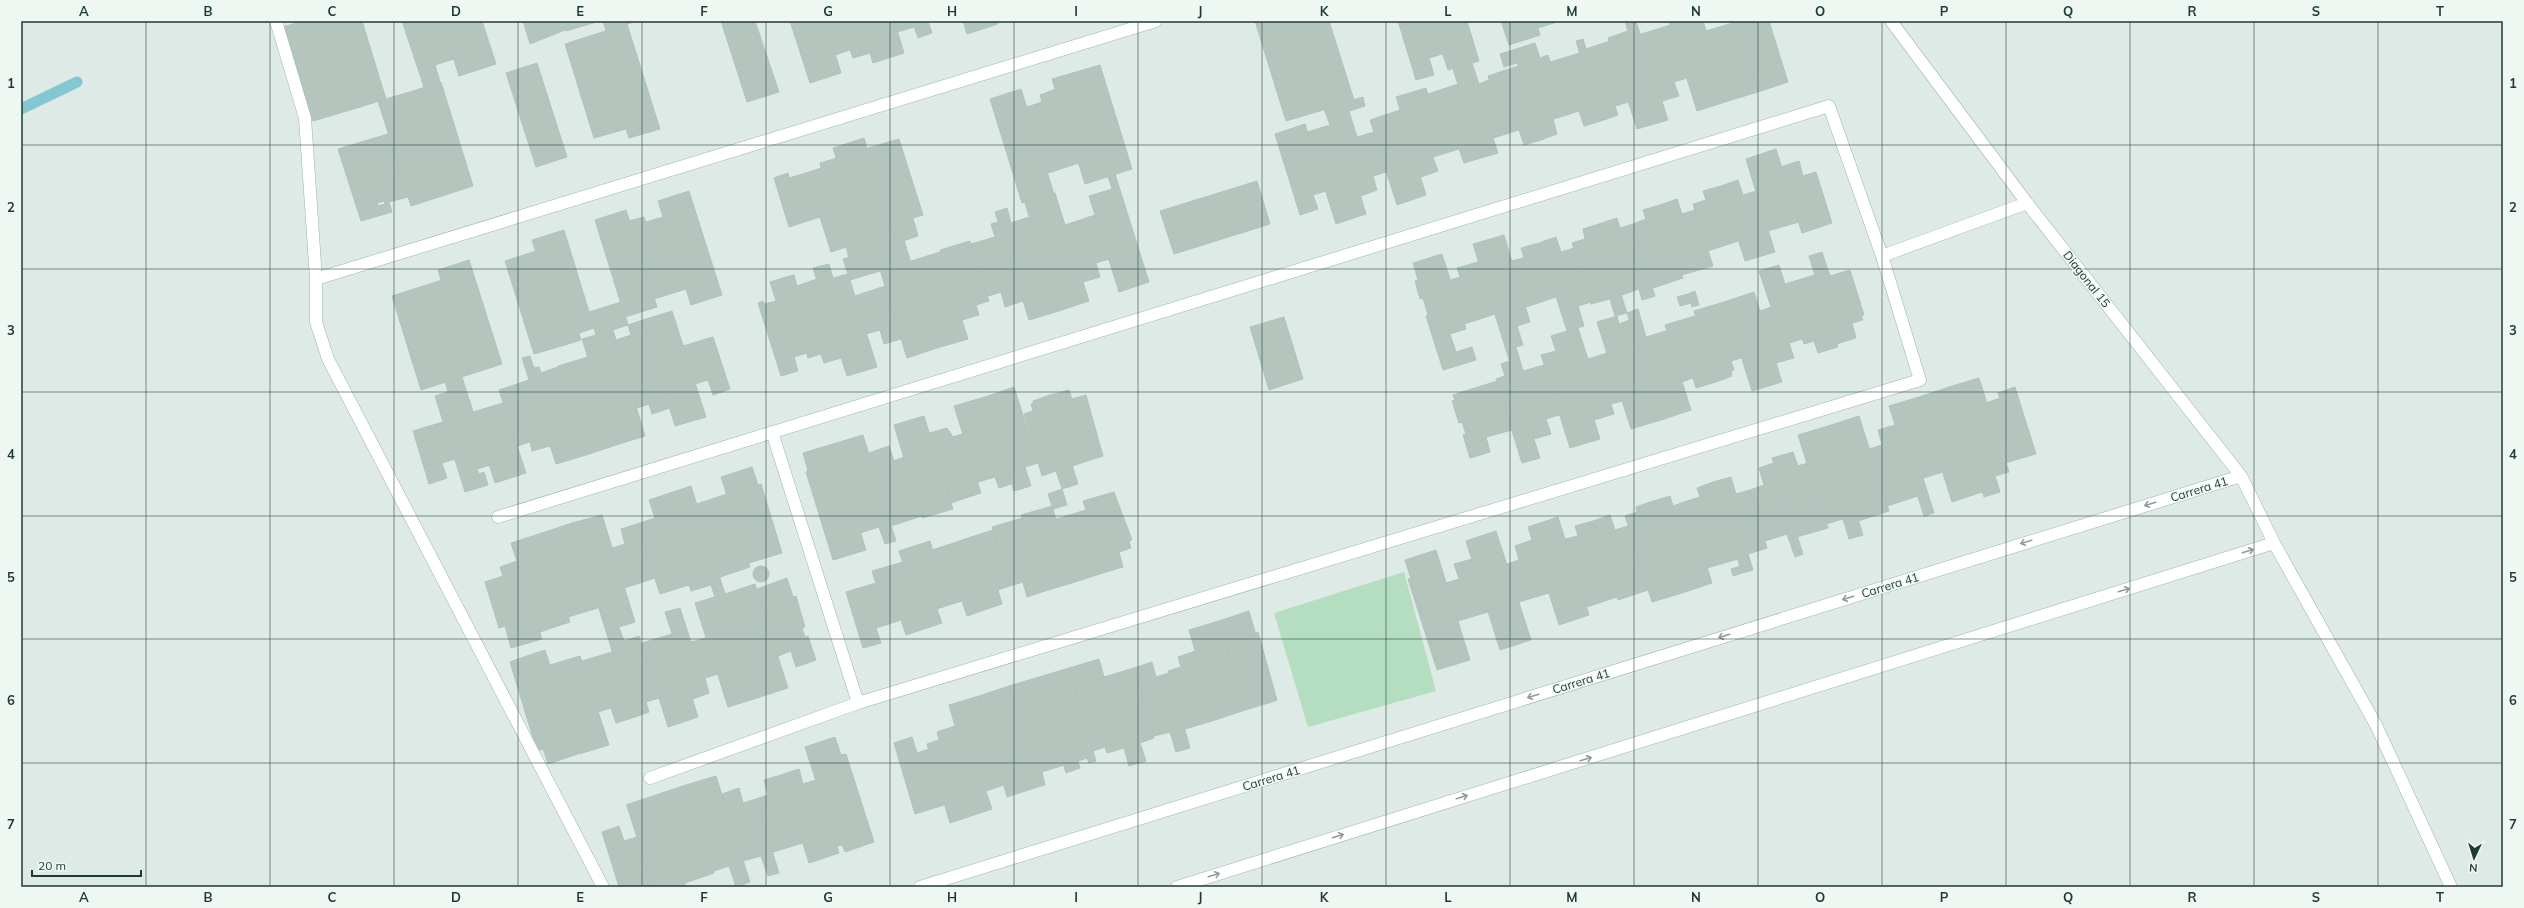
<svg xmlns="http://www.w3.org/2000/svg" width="2524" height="908" viewBox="0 0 2524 908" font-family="Mulish,sans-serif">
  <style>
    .green { fill: #b5ddc0 }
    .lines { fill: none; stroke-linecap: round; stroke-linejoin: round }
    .stream { stroke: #83c7d2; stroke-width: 11 }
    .building { fill: #b3c5bd; stroke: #b0c4bc; fill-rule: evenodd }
    .minor-casing { stroke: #a1b2ac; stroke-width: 13 }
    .minor { stroke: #fff; stroke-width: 12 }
    .oneway { stroke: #8f9c99 }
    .grid { fill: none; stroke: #1f3a33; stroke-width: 1; stroke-opacity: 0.55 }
    .labels { text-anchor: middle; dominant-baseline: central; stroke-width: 3; stroke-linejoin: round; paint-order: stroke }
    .street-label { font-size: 12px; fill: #1f3a33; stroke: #eef7f2 }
    .neatline { fill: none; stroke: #1f3a33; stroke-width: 1.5 }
    .grid-label { font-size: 13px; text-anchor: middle; font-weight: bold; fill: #1f3a33 }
  </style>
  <rect width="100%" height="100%" fill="#deeae5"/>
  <!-- green -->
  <path class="green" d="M 1404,572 L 1436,691 L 1308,727 L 1274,613 Z"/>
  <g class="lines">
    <!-- stream -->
    <path class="stream" d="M 21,109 L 77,82"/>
  </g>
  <!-- building -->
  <path class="building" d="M 303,21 L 322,21 L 350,110 L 313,121 L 283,27 Z
    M 322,21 L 362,21 L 386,99 L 350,110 Z
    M 402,21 L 442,21 L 454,59 L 435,65 L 440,82 L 424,87 Z
    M 442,21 L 482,21 L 496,64 L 459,76 Z
    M 523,21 L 563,21 L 565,30 L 530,44 Z
    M 563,21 L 600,21 L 566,31 Z
    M 603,21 L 637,21 L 606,31 Z
    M 721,21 L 755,21 L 779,92 L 747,102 Z
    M 790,21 L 825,21 L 841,73 L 810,83 Z
    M 825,21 L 859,21 L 870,53 L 853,58 L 850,50 L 835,55 Z
    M 859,21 L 894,21 L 901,43 L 869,53 Z
    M 894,21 L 928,21 L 932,33 L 918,38 L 914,27 L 897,32 Z
    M 963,21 L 997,21 L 998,24 L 967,34 Z
    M 1255,21 L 1294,21 L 1323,110 L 1286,121 Z
    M 1294,21 L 1329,21 L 1354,100 L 1323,110 Z
    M 1398,21 L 1432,21 L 1442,54 L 1429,58 L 1434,75 L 1416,80 Z
    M 1432,21 L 1467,21 L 1479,61 L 1448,70 Z
    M 1501,21 L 1536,21 L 1540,35 L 1509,45 Z
    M 1536,21 L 1560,21 L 1538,28 Z
    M 1625,21 L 1636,21 L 1668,120 L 1637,129 L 1608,38 L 1628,31 Z
    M 1669,21 L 1703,21 L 1728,101 L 1697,111 Z
    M 1769,21 L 1788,82 L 1758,92 L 1736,21 Z
    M 1736,22 L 1758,92 L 1728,101 L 1706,31 Z
    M 627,24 L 660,129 L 629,138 L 596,34 Z
    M 1671,25 L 1687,78 L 1674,82 L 1679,96 L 1662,101 L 1641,34 Z
    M 596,34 L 626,129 L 594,138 L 565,44 Z
    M 1583,39 L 1586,49 L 1610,41 L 1629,102 L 1615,106 L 1618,115 L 1601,121 L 1576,41 Z
    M 901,43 L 904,53 L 873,63 L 870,53 Z
    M 1535,43 L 1540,58 L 1548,55 L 1567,115 L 1553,119 L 1557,134 L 1541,140 L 1513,50 Z
    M 1513,50 L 1517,63 L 1504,67 L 1500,54 Z
    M 1580,53 L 1601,121 L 1584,126 L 1579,111 L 1567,115 L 1550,62 Z
    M 537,63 L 567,157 L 536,167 L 506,73 Z
    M 1472,63 L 1479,84 L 1489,80 L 1506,134 L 1493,138 L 1498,153 L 1481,158 L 1453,69 Z
    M 1100,65 L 1132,169 L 1085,184 L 1052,79 Z
    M 1518,66 L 1541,140 L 1524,145 L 1519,130 L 1506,134 L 1488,76 Z
    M 441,82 L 473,186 L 442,196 L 410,92 Z
    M 1458,84 L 1481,158 L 1464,163 L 1459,149 L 1446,153 L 1428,94 Z
    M 1426,88 L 1446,153 L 1433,157 L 1438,171 L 1421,177 L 1396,97 Z
    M 1021,89 L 1054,194 L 1022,203 L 990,99 Z
    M 1056,89 L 1079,163 L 1048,173 L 1027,107 L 1042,102 L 1040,95 Z
    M 410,92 L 442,196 L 411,206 L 378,101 Z
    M 1363,97 L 1365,106 L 1349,111 L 1357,137 L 1374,132 L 1386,172 L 1373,176 L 1377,190 L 1361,196 L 1333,106 Z
    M 1333,106 L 1366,214 L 1336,224 L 1307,132 L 1330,125 L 1324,109 Z
    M 1400,110 L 1426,195 L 1397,205 L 1370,120 Z
    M 1305,124 L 1326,191 L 1313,195 L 1318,209 L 1300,215 L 1275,134 Z
    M 388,134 L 408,197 L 389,202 L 392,212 L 361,221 L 338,149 ZM 384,201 L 385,204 L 378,206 L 377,203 Z
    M 864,138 L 897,243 L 865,252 L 833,148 Z
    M 899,139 L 923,215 L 913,218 L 918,236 L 897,243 L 868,148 Z
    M 1776,149 L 1799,222 L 1768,231 L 1746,159 Z
    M 837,158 L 865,252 L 849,258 L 846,247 L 831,252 L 806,173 L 821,168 L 820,163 Z
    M 1799,161 L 1803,176 L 1816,172 L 1832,223 L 1802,233 L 1781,167 Z
    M 788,173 L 789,178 L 806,173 L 820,217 L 789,227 L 774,178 Z
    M 1115,174 L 1149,282 L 1119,292 L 1089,196 L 1112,189 L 1108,176 Z
    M 1738,180 L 1743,195 L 1756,191 L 1775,252 L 1745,261 L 1721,186 Z
    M 1257,181 L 1270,224 L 1174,254 L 1160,211 Z
    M 1721,186 L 1738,241 L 1708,251 L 1693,204 L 1706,200 L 1703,191 Z
    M 689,191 L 722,295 L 691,305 L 658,201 Z
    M 1055,193 L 1089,301 L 1059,311 L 1025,203 Z
    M 1677,199 L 1682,214 L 1695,210 L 1713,266 L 1682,275 L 1660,205 Z
    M 1660,205 L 1683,278 L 1653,288 L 1633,224 L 1646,219 L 1643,210 Z
    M 1007,208 L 1011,223 L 1029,217 L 1059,311 L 1029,320 L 995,212 Z
    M 626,210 L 657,307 L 625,317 L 595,220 Z
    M 1095,215 L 1109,259 L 1096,263 L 1100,277 L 1083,282 L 1065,225 Z
    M 644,217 L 646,222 L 663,217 L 686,289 L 654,299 L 629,221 Z
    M 1617,218 L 1620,228 L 1633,224 L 1655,296 L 1642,300 L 1639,289 L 1622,295 L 1599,224 Z
    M 998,222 L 1023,301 L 1005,307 L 1001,292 L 988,296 L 971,244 L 995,237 L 991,224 Z
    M 1599,224 L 1627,313 L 1615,316 L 1610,299 L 1591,304 L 1572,243 L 1585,239 L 1583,229 Z
    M 564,230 L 594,328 L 579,333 L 581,340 L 565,345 L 532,240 Z
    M 1504,235 L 1530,322 L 1517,326 L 1523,345 L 1506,350 L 1473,244 Z
    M 1556,237 L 1561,252 L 1574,248 L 1591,302 L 1578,306 L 1584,326 L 1567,331 L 1539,243 Z
    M 904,240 L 937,348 L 907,358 L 874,250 Z
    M 970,241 L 989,301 L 976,305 L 979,315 L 962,320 L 940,250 Z
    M 1539,243 L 1556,297 L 1526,307 L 1511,261 L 1524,258 L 1521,248 Z
    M 874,250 L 880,271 L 850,280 L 843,259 Z
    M 536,251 L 565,345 L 534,354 L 505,261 Z
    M 940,252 L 968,339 L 937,348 L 911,261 Z
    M 1822,252 L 1830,276 L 1850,270 L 1864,315 L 1861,316 L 1863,320 L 1852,323 L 1856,338 L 1836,344 L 1809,256 Z
    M 1442,254 L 1466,329 L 1450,334 L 1456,352 L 1472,347 L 1476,360 L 1443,370 L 1426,316 L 1428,315 L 1423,298 L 1420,299 L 1415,281 L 1418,280 L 1413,263 Z
    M 469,260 L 502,364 L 471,374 L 438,270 Z
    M 1478,262 L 1495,314 L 1464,324 L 1451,280 L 1460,277 L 1457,268 Z
    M 829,264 L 833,278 L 848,274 L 877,367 L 847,376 L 813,268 Z
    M 1779,265 L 1802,339 L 1789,343 L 1794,358 L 1776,363 L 1760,311 L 1771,307 L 1759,271 Z
    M 794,275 L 797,286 L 817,279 L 841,358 L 824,363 L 821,354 L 808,358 L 783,278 Z
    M 1815,275 L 1838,347 L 1818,353 L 1814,341 L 1804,344 L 1785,284 Z
    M 783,278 L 807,353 L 794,357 L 798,371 L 781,376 L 758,303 L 763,301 L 764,304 L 776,301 L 770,282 Z
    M 442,280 L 471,374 L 421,390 L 392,296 Z
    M 885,286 L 901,339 L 884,344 L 880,330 L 866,334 L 855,296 Z
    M 1695,291 L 1699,305 L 1692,307 L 1688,294 Z
    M 1754,292 L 1782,382 L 1752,391 L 1724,302 Z
    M 1688,294 L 1691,303 L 1680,306 L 1677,297 Z
    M 621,302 L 628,325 L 596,335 L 589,312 Z
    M 1724,302 L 1741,358 L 1731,361 L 1734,370 L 1731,371 L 1732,376 L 1716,382 L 1694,311 Z
    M 1638,309 L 1646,337 L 1666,331 L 1691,410 L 1661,420 L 1627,313 Z
    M 672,311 L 706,417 L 675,426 L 643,320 Z
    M 1617,316 L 1619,324 L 1630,320 L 1661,420 L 1631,429 L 1597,322 Z
    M 1695,316 L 1716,382 L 1696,388 L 1693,378 L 1682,382 L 1665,325 Z
    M 1284,317 L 1303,379 L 1269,390 L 1250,327 Z
    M 643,320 L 670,408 L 652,414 L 649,404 L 637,408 L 616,340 L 631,335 L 628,325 Z
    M 1578,328 L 1588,359 L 1607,353 L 1622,401 L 1611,404 L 1614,414 L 1594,420 L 1567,331 Z
    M 613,330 L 645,436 L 616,445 L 582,339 Z
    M 1567,331 L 1600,439 L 1570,448 L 1541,355 L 1556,351 L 1551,336 Z
    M 713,337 L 730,389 L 713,395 L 708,380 L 695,384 L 683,346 Z
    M 1516,347 L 1523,371 L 1544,365 L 1559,415 L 1546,419 L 1551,434 L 1534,439 L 1506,350 Z
    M 530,356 L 534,368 L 539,367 L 541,373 L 558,367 L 586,455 L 556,464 L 522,358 Z
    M 588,357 L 616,445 L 586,455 L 558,366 Z
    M 1509,361 L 1540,458 L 1522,463 L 1496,379 L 1505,376 L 1501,364 Z
    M 462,377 L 490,465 L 477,469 L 479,474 L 484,472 L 488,485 L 465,492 L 435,396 L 448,392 L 445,382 Z
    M 1979,378 L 2009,472 L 1995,476 L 2000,492 L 1984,497 L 1949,387 Z
    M 529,380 L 550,446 L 532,451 L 530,442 L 517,446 L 499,390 Z
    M 1497,381 L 1512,430 L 1486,437 L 1490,452 L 1470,458 L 1463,435 L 1466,434 L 1462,422 L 1459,423 L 1452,401 L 1455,400 L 1453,395 Z
    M 1014,387 L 1038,463 L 1025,467 L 1031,486 L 1014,491 L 985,397 Z
    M 1949,387 L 1982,492 L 1952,502 L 1919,397 Z
    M 2015,387 L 2036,454 L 2005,463 L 1986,403 L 2000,398 L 1998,393 Z
    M 1069,390 L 1072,399 L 1086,395 L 1103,456 L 1072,466 L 1050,395 Z
    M 1050,395 L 1078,484 L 1062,489 L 1056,471 L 1042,476 L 1024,414 L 1033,411 L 1031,404 L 1033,404 L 1033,401 Z
    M 985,397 L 1011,484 L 999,488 L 995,477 L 978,482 L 954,406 Z
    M 1919,397 L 1943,472 L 1923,478 L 1934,513 L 1924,516 L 1889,406 Z
    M 503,403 L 526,473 L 495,483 L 473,412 Z
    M 924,416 L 953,509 L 922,518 L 894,425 Z
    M 1859,416 L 1889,511 L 1858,521 L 1828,426 Z
    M 443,422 L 455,459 L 442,463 L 447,478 L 429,484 L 413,431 Z
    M 1895,425 L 1918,496 L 1887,506 L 1869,449 L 1882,445 L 1878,430 Z
    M 1828,426 L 1863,535 L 1849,539 L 1843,519 L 1826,524 L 1798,435 Z
    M 947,428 L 953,437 L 962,434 L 981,493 L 951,503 L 930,433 Z
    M 863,435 L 896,541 L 885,544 L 879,527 L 860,533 L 833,444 Z
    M 833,444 L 866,550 L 833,560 L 806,472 L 808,471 L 803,453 Z
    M 889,446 L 894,461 L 904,457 L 922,516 L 891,526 L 869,453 Z
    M 1793,452 L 1798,466 L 1807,463 L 1828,528 L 1797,537 L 1772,458 Z
    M 1774,463 L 1803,554 L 1795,557 L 1787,534 L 1765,541 L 1750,490 L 1764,485 L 1759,468 Z
    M 752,467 L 758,485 L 761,484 L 782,553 L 749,563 L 721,477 Z
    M 1731,477 L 1736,494 L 1750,490 L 1767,548 L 1748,554 L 1753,570 L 1742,573 L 1713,482 Z
    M 1713,482 L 1738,559 L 1707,568 L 1687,501 L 1700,497 L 1697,488 Z
    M 691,486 L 725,594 L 715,597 L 711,585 L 691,591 L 661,496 Z
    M 1062,489 L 1067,505 L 1053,509 L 1048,494 Z
    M 1114,492 L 1132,540 L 1129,541 L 1131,548 L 1119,552 L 1123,567 L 1106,572 L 1083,501 Z
    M 727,494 L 750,567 L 720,577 L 697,504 Z
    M 661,496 L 689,585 L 660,594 L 637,524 L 655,518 L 649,500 Z
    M 1670,496 L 1673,506 L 1687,501 L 1712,583 L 1682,593 L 1653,501 Z
    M 1653,501 L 1682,593 L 1652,602 L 1625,516 L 1637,512 L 1636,507 Z
    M 1052,506 L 1075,582 L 1045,591 L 1021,515 Z
    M 1086,510 L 1106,572 L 1075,582 L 1056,519 Z
    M 602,515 L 635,622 L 606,631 L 572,523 Z
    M 1610,515 L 1615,530 L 1628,526 L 1648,590 L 1618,600 L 1593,521 Z
    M 1558,517 L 1589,615 L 1559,625 L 1528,527 Z
    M 1022,518 L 1045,591 L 1027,597 L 1023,582 L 1010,586 L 992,527 Z
    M 1593,521 L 1617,597 L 1587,607 L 1565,539 L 1578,536 L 1575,526 Z
    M 572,523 L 598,608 L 568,617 L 542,533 Z
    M 637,524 L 655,578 L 624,588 L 612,548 L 625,544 L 621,529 Z
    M 993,530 L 1010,586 L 998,590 L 1002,604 L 984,610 L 962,540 Z
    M 1496,531 L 1531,640 L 1500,650 L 1466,541 Z
    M 542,533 L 570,622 L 540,632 L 511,543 Z
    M 963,540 L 984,610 L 967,616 L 962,601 L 949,605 L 932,550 Z
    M 1532,540 L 1549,593 L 1519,602 L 1507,564 L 1519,560 L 1515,546 Z
    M 930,541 L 949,605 L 937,609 L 942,623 L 924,629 L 899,551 Z
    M 1436,550 L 1470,660 L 1440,669 L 1405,560 Z
    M 1472,559 L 1488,612 L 1458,621 L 1446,583 L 1459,579 L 1454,564 Z
    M 517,561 L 542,639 L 511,648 L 505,626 L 499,628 L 485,582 L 503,576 L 500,567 Z
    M 903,562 L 924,629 L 906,635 L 901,620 L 889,624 L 872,571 Z
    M753 574a8 8 0 1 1 16 0a8 8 0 1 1-16 0Z
    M 1741,566 L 1742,573 L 1733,576 L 1731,569 Z
    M 787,578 L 793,597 L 796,596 L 805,627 L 802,628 L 805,637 L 808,636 L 816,660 L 796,667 L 791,651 L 778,656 L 757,589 Z
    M 1411,578 L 1440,669 L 1437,670 L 1408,579 Z
    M 876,583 L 889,624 L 876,628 L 881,643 L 863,648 L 846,592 Z
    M 755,584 L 788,688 L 757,698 L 725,594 Z
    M 725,594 L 757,698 L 728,707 L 695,603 Z
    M 680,608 L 691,642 L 706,638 L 718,674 L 705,678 L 709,693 L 693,699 L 665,612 Z
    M 1249,611 L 1275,701 L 1245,710 L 1219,621 Z
    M 1219,621 L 1245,710 L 1215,720 L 1189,630 Z
    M 619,627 L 624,641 L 639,636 L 659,698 L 646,702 L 649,712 L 632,718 L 606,631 Z
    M 1258,632 L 1277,700 L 1275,701 L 1256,633 Z
    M 672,634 L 698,717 L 668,727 L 642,643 Z
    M 545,650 L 578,754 L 548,764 L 515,660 Z
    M 1195,651 L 1215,720 L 1185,729 L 1168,671 L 1181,667 L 1178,657 Z
    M 612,652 L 632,718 L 616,723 L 611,708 L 598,712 L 582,661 Z
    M 580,656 L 609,745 L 579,754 L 550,665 Z
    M 1099,659 L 1124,748 L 1107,753 L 1105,747 L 1093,751 L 1069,668 Z
    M 515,660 L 543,749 L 537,751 L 510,662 Z
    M 1152,662 L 1156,677 L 1169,673 L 1190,748 L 1176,752 L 1170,732 L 1154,736 L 1134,668 Z
    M 1069,668 L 1096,761 L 1089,763 L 1087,758 L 1078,761 L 1080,768 L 1066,773 L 1039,677 Z
    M 1134,668 L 1154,738 L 1140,743 L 1146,761 L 1129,766 L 1104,677 Z
    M 1039,677 L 1064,765 L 1042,772 L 1045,785 L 1038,787 L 1009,686 Z
    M 1009,686 L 1038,787 L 1007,797 L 979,696 Z
    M 979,696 L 1004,785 L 986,791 L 992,809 L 980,813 L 949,705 Z
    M 955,726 L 980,813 L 950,823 L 927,744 L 939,740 L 937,732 Z
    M 835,737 L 841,755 L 846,754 L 874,842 L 845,852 L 842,845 L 837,846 L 805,747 Z
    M 912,737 L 917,753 L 929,749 L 944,805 L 915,814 L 894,743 Z
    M 799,769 L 803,784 L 816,780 L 839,853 L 809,863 L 781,775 Z
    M 781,775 L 803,843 L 773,852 L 756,799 L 768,795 L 764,780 Z
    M 716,776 L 750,882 L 736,887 L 729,866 L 714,871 L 686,785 Z
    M 686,785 L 714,873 L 685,883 L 656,795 Z
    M 739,788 L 743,803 L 756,799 L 779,873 L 768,876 L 761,856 L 743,861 L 722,794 Z
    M 656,795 L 685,883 L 685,886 L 681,887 L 653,887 L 627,806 L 626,805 Z
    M 619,826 L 624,841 L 637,837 L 653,887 L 619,887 L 602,832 Z"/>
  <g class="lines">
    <!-- minor casing -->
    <g class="minor-casing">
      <path id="minor" d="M 276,21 L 305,118 L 316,279 L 316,322 L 328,359 L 603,887
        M 1891,21 L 2027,203 L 2241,476 L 2274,543 L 2376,725 L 2451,887
        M 316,279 L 1156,21
        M 498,517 L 1829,106 L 1882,256 L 2027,203
        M 858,703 L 1920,380 L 1882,256
        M 650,778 L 858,703 L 772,432
        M 920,887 L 2241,476
        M 1177,887 L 2274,543"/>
    </g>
    <!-- minor -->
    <use href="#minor" class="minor"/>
  </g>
  <!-- one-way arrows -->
  <defs><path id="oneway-shaft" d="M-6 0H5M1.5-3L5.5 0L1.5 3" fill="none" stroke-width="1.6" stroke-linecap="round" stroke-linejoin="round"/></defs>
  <g class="oneway">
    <use href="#oneway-shaft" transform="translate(2150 504) rotate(163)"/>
    <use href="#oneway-shaft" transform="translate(2026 542) rotate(163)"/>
    <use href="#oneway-shaft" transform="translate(2248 551) rotate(-17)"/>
    <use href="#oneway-shaft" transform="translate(2124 590) rotate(-17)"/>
    <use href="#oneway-shaft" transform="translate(1848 598) rotate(163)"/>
    <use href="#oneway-shaft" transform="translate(1724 636) rotate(163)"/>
    <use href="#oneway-shaft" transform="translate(1533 696) rotate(163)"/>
    <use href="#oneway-shaft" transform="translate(1586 759) rotate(-17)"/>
    <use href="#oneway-shaft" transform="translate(1462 797) rotate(-17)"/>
    <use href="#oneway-shaft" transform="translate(1338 836) rotate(-17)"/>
    <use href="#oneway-shaft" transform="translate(1214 875) rotate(-17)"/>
  </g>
  <!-- grid -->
  <path class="grid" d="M 146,21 L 146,887M 270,21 L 270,887M 394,21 L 394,887M 518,21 L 518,887M 642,21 L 642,887M 766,21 L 766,887M 890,21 L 890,887M 1014,21 L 1014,887M 1138,21 L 1138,887M 1262,21 L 1262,887M 1386,21 L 1386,887M 1510,21 L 1510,887M 1634,21 L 1634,887M 1758,21 L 1758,887M 1882,21 L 1882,887M 2006,21 L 2006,887M 2130,21 L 2130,887M 2254,21 L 2254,887M 2378,21 L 2378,887M 21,145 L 2503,145M 21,269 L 2503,269M 21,392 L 2503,392M 21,516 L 2503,516M 21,639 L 2503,639M 21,763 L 2503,763"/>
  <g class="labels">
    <!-- street labels -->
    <g class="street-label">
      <text transform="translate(2087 279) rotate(52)">Diagonal 15</text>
      <text transform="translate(2199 489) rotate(-17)">Carrera 41</text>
      <text transform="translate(1890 585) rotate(-17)">Carrera 41</text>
      <text transform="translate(1581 681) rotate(-17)">Carrera 41</text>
      <text transform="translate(1271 778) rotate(-17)">Carrera 41</text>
    </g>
  </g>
  <!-- border -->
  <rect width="2524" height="908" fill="none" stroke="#eef7f2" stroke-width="44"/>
  <!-- north arrow -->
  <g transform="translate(2474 858) rotate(184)" stroke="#eef7f2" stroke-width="3" paint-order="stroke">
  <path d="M0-3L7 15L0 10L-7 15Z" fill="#1f3a33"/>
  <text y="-6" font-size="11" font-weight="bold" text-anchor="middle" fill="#1f3a33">N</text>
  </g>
  <!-- scale -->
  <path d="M32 870v6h109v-6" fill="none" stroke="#1f3a33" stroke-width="2"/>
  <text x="38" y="870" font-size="12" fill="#1f3a33" stroke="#eef7f2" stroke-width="3" paint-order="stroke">20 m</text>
  <rect x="22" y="22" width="2480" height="864" class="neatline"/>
  <g class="grid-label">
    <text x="84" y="16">A</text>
    <text x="208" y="16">B</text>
    <text x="332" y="16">C</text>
    <text x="456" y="16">D</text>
    <text x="580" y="16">E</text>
    <text x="704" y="16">F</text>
    <text x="828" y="16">G</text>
    <text x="952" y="16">H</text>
    <text x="1076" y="16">I</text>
    <text x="1200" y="16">J</text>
    <text x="1324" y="16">K</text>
    <text x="1448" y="16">L</text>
    <text x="1572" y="16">M</text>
    <text x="1696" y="16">N</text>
    <text x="1820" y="16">O</text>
    <text x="1944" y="16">P</text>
    <text x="2068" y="16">Q</text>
    <text x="2192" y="16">R</text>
    <text x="2316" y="16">S</text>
    <text x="2440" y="16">T</text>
    <text x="11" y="88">1</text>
    <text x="2513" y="88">1</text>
    <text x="11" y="212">2</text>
    <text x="2513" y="212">2</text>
    <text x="11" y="335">3</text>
    <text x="2513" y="335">3</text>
    <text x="11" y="459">4</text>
    <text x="2513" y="459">4</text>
    <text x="11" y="582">5</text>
    <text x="2513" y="582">5</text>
    <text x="11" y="705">6</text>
    <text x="2513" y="705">6</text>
    <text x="11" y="829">7</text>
    <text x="2513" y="829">7</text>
    <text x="84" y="902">A</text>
    <text x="208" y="902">B</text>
    <text x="332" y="902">C</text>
    <text x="456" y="902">D</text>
    <text x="580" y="902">E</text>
    <text x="704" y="902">F</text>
    <text x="828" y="902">G</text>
    <text x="952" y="902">H</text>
    <text x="1076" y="902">I</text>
    <text x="1200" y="902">J</text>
    <text x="1324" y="902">K</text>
    <text x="1448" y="902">L</text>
    <text x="1572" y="902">M</text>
    <text x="1696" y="902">N</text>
    <text x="1820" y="902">O</text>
    <text x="1944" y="902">P</text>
    <text x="2068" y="902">Q</text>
    <text x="2192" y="902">R</text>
    <text x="2316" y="902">S</text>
    <text x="2440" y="902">T</text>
  </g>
</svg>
